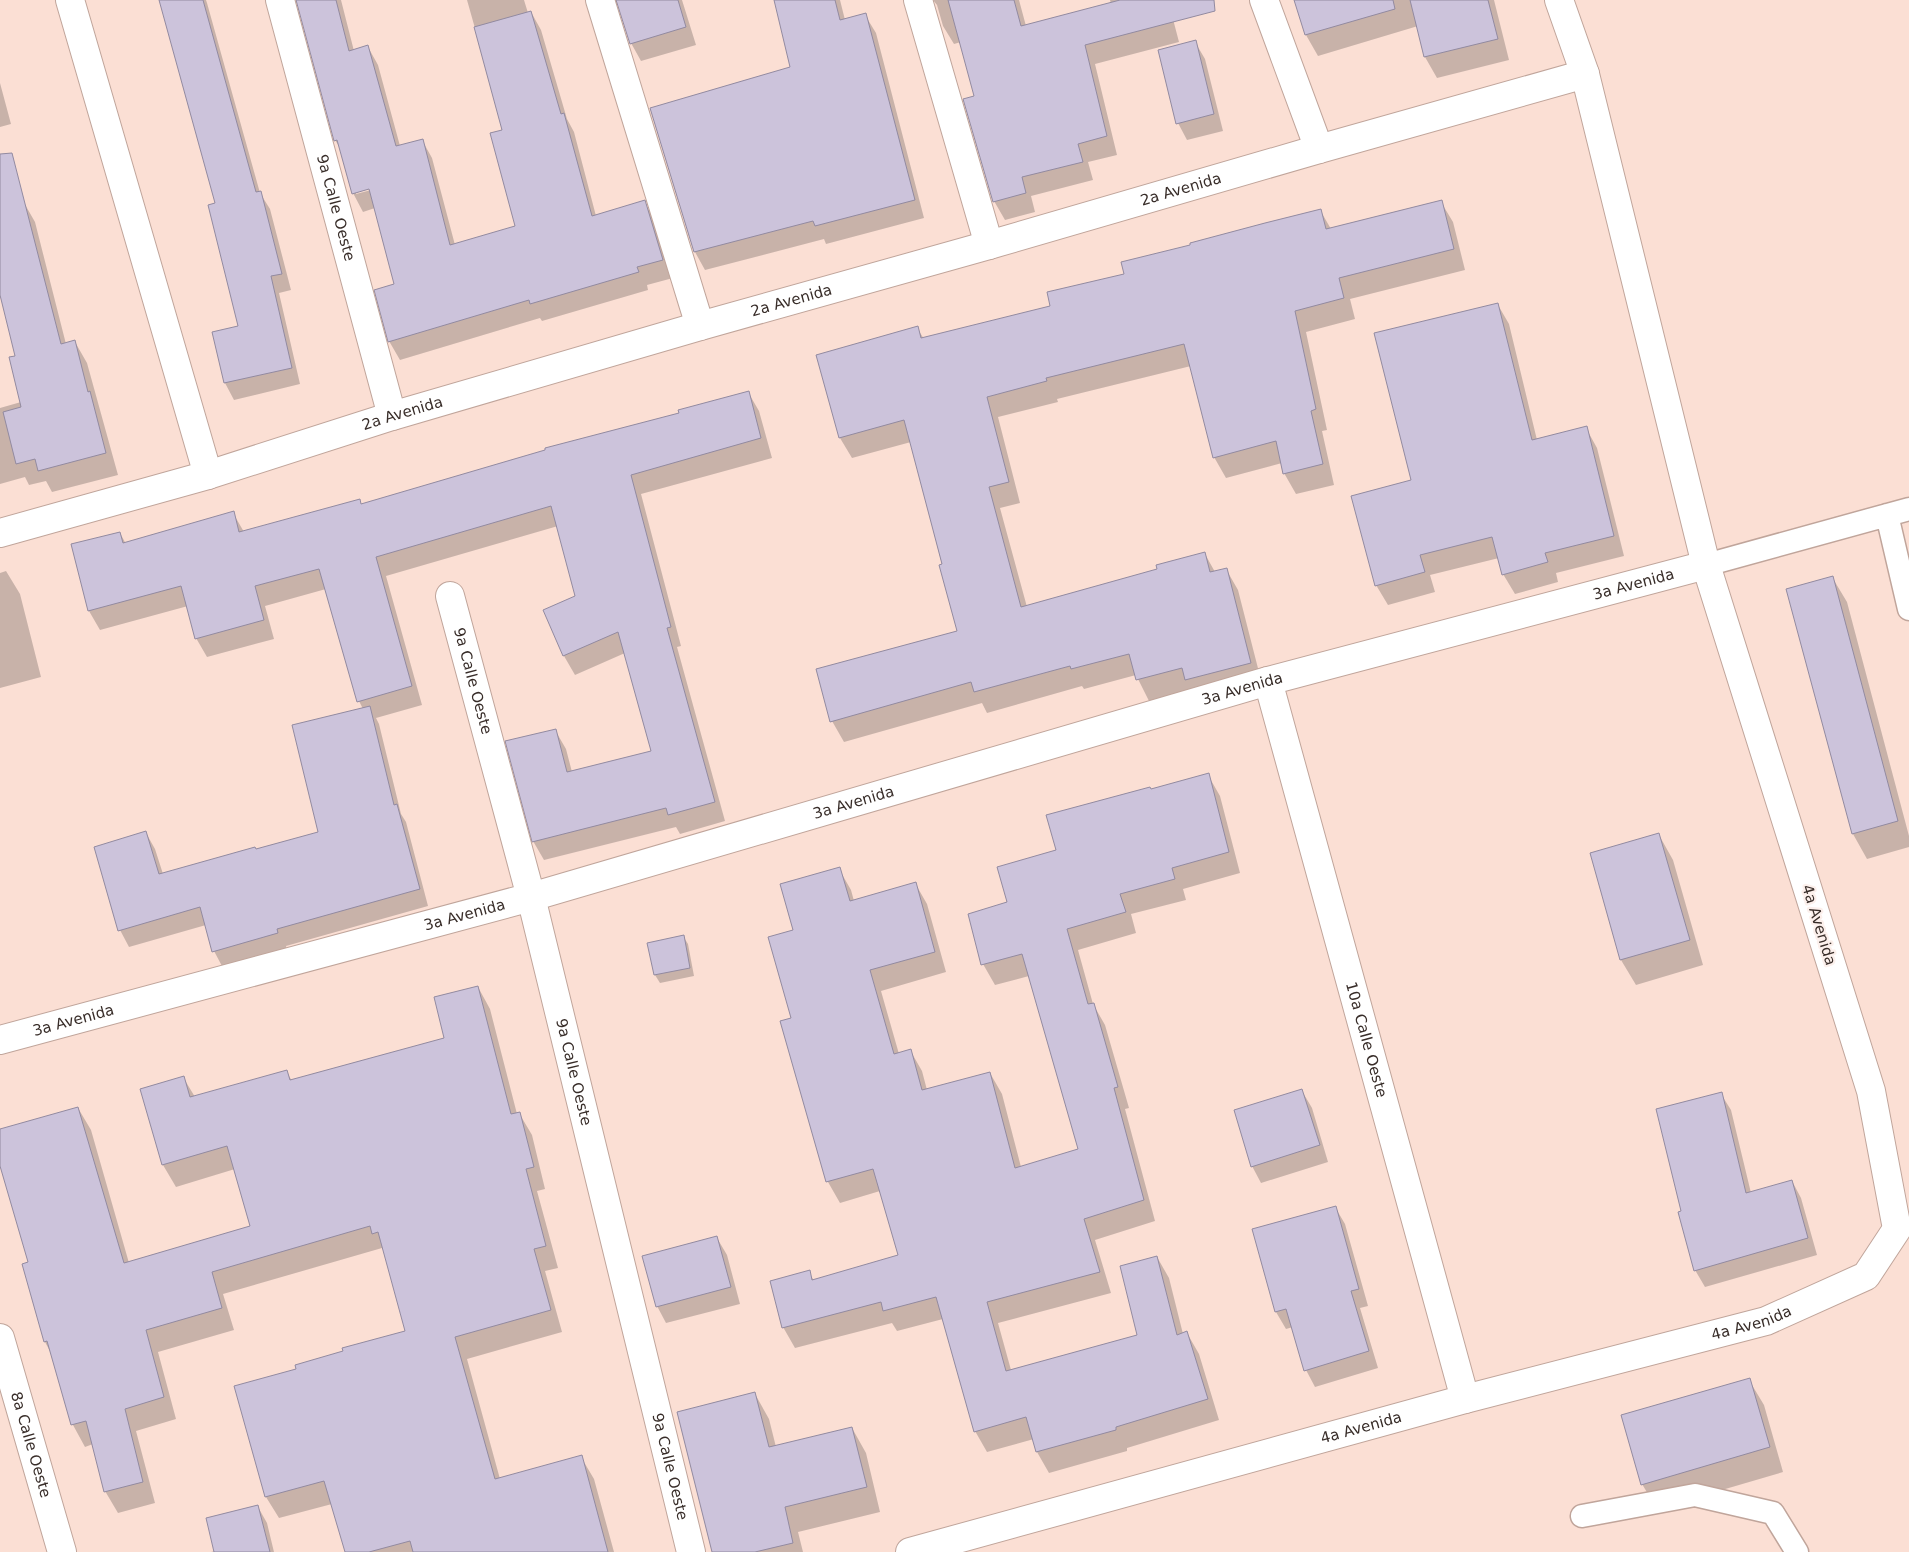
<svg xmlns="http://www.w3.org/2000/svg" width="1909" height="1552" viewBox="0 0 1909 1552" font-family="'DejaVu Sans',sans-serif">
  <style>
    .shadow { fill: #0003; fill-rule: evenodd }
    .building { fill: #ccc3db; stroke: #928aa0 }
    .lines { fill: none; stroke-linecap: round; stroke-linejoin: round }
    .service-casing { stroke: #c0a59b; stroke-width: 25 }
    .minor-casing { stroke: #c0a59b; stroke-width: 30 }
    .service { stroke: #fff; stroke-width: 22 }
    .minor { stroke: #fff; stroke-width: 28 }
    .labels { text-anchor: middle; dominant-baseline: central; stroke-width: 4.5; stroke-linejoin: round; paint-order: stroke }
    .street-label { font-size: 15px; fill: #382d29; stroke: #fcf0ec }
  </style>
  <rect width="100%" height="100%" fill="#fbdfd4"/>
  <!-- shadow -->
  <path class="shadow" d="M 160,0 L 206,0 L 207,3 L 260,193 L 270,209 L 291,290 L 279,293 L 300,384 L 234,400 L 225,383 L 213,333 L 239,327 L 216,204 Z
    M 297,0 L 341,0 L 354,51 L 368,47 L 378,65 L 400,146 L 422,140 L 432,158 L 455,245 L 517,226 L 504,131 L 467,0 L 524,0 L 528,13 L 531,12 L 541,30 L 567,119 L 574,132 L 596,216 L 644,202 L 655,220 L 673,278 L 647,285 L 648,290 L 542,321 L 540,318 L 400,360 L 389,341 L 395,285 L 375,208 L 363,212 L 353,193 L 342,151 L 335,140 ZM 374,187 L 375,189 L 356,194 L 356,192 Z
    M 609,0 L 682,0 L 696,45 L 641,61 L 631,43 L 619,5 L 610,3 Z
    M 775,0 L 840,0 L 845,20 L 865,15 L 876,33 L 924,218 L 826,244 L 824,239 L 705,270 L 695,252 L 791,68 Z
    M 933,0 L 1019,0 L 1026,26 L 1111,4 L 1110,0 L 1168,0 L 1179,42 L 1095,64 L 1117,155 L 1088,162 L 1093,180 L 1031,196 L 1035,212 L 1005,220 L 994,201 L 975,97 L 961,42 L 954,44 L 943,26 L 937,5 Z
    M 1296,0 L 1494,0 L 1509,60 L 1437,78 L 1425,57 L 1418,26 L 1318,56 L 1306,35 Z
    M 1195,42 L 1205,59 L 1223,131 L 1187,140 L 1178,123 Z
    M 0,83 L 11,124 L 0,127 Z
    M 23,201 L 35,222 L 66,344 L 75,342 L 87,363 L 118,475 L 52,492 L 46,481 L 29,485 L 25,477 L 0,484 L 0,408 L 21,402 L 17,357 L 0,290 L 0,206 Z
    M 1441,202 L 1453,222 L 1465,270 L 1350,299 L 1355,319 L 1306,332 L 1327,430 L 1322,431 L 1334,485 L 1296,494 L 1284,473 L 1282,463 L 1226,478 L 1214,457 L 1191,366 L 1057,399 L 1058,402 L 998,417 L 1020,503 L 1000,508 L 1027,607 L 1158,570 L 1205,554 L 1215,572 L 1226,569 L 1238,590 L 1262,684 L 1192,690 L 1149,701 L 1136,675 L 1084,689 L 1082,686 L 987,713 L 982,703 L 844,742 L 832,721 L 959,632 L 911,442 L 852,458 L 840,438 L 917,328 L 924,339 L 1052,307 L 1125,275 L 1320,210 L 1331,229 Z
    M 1498,305 L 1509,324 L 1537,440 L 1586,428 L 1597,448 L 1624,556 L 1556,573 L 1558,582 L 1515,594 L 1503,574 L 1499,558 L 1430,575 L 1435,592 L 1388,605 L 1376,585 L 1412,480 Z
    M 748,392 L 759,411 L 772,458 L 641,494 L 681,646 L 677,647 L 725,821 L 680,834 L 676,827 L 544,860 L 533,841 L 555,730 L 566,749 L 572,772 L 652,752 L 625,653 L 575,675 L 564,656 L 544,610 L 577,597 L 558,526 L 386,576 L 422,705 L 376,718 L 379,724 L 401,814 L 406,822 L 428,906 L 286,946 L 287,950 L 223,968 L 214,951 L 206,925 L 129,947 L 120,930 L 146,833 L 155,849 L 163,874 L 319,833 L 363,709 L 359,701 L 326,589 L 265,606 L 274,639 L 207,657 L 196,638 L 188,606 L 100,630 L 89,611 L 120,533 L 126,544 L 233,513 L 244,532 L 361,505 L 680,414 Z
    M 6,571 L 20,594 L 41,677 L 0,688 L 0,573 Z
    M 1832,577 L 1847,602 L 1909,836 L 1909,847 L 1867,859 L 1853,834 L 1788,590 Z
    M 1208,775 L 1220,796 L 1240,873 L 1183,889 L 1186,900 L 1131,914 L 1136,933 L 1078,950 L 1093,1004 L 1105,1025 L 1129,1108 L 1125,1109 L 1155,1221 L 1095,1240 L 1111,1293 L 998,1323 L 1011,1370 L 1139,1336 L 1157,1257 L 1169,1278 L 1183,1334 L 1187,1333 L 1199,1354 L 1219,1420 L 1127,1448 L 1127,1451 L 1049,1473 L 1037,1452 L 1034,1439 L 987,1452 L 975,1431 L 943,1319 L 897,1331 L 892,1323 L 795,1348 L 783,1327 L 809,1272 L 814,1281 L 900,1256 L 880,1191 L 840,1203 L 828,1182 L 781,1022 L 793,1019 L 795,931 L 839,869 L 851,890 L 854,901 L 915,883 L 927,904 L 946,972 L 881,991 L 899,1054 L 910,1050 L 922,1071 L 927,1090 L 990,1073 L 1002,1094 L 1021,1167 L 1080,1150 L 1029,976 L 995,985 L 983,964 L 1009,903 L 1057,851 L 1151,791 Z
    M 1659,835 L 1673,860 L 1703,965 L 1636,985 L 1621,960 Z
    M 683,936 L 688,944 L 694,976 L 660,983 L 655,975 L 649,944 Z
    M 478,987 L 490,1009 L 517,1114 L 519,1113 L 532,1135 L 545,1189 L 537,1191 L 558,1268 L 545,1271 L 562,1332 L 467,1359 L 500,1479 L 581,1457 L 594,1479 L 614,1552 L 346,1552 L 332,1504 L 279,1518 L 266,1497 L 298,1370 L 406,1332 L 386,1255 L 382,1248 L 223,1294 L 234,1330 L 158,1352 L 176,1419 L 136,1431 L 155,1503 L 118,1513 L 105,1491 L 93,1444 L 85,1447 L 73,1425 L 52,1355 L 45,1342 L 23,1265 L 30,1263 L 0,1161 L 0,1131 L 78,1108 L 91,1130 L 129,1263 L 251,1227 L 235,1169 L 176,1187 L 163,1165 L 142,1089 L 183,1077 L 195,1097 L 286,1071 L 292,1081 L 446,1039 Z
    M 1302,1091 L 1312,1108 L 1328,1162 L 1261,1183 L 1252,1166 Z
    M 1721,1094 L 1731,1110 L 1751,1193 L 1792,1181 L 1801,1198 L 1817,1255 L 1705,1287 L 1695,1270 Z
    M 1335,1207 L 1345,1224 L 1368,1306 L 1360,1308 L 1378,1368 L 1315,1387 L 1306,1370 L 1293,1327 L 1286,1329 L 1276,1312 L 1253,1230 Z
    M 717,1238 L 727,1255 L 740,1304 L 666,1323 L 657,1306 Z
    M 1749,1380 L 1764,1405 L 1783,1472 L 1657,1509 L 1642,1484 Z
    M 755,1394 L 769,1419 L 776,1447 L 852,1428 L 866,1453 L 880,1512 L 798,1532 L 803,1552 L 713,1552 Z
    M 258,1507 L 267,1523 L 274,1552 L 211,1552 L 215,1551 Z"/>
  <!-- building -->
  <path class="building" d="M 159,0 L 203,0 L 256,192 L 261,191 L 282,274 L 271,276 L 292,368 L 224,383 L 212,332 L 238,326 L 208,205 L 215,203 Z
    M 296,0 L 336,0 L 349,51 L 368,45 L 396,146 L 423,139 L 450,245 L 515,226 L 490,133 L 502,130 L 474,27 L 531,11 L 561,114 L 564,113 L 592,216 L 645,200 L 663,260 L 637,267 L 639,272 L 530,304 L 529,300 L 388,342 L 374,290 L 394,284 L 369,189 L 352,194 L 337,140 L 334,141 Z
    M 616,0 L 678,0 L 686,27 L 630,44 Z
    M 774,0 L 835,0 L 840,20 L 866,13 L 915,200 L 815,226 L 813,221 L 694,252 L 650,108 L 790,67 Z
    M 948,0 L 1014,0 L 1021,26 L 1120,0 L 1214,0 L 1215,11 L 1085,45 L 1107,136 L 1078,144 L 1083,162 L 1022,177 L 1026,193 L 993,202 L 963,99 L 974,96 Z
    M 1294,0 L 1393,0 L 1395,9 L 1305,35 Z
    M 1410,0 L 1488,0 L 1498,39 L 1424,57 Z
    M 1196,40 L 1214,114 L 1176,124 L 1158,50 Z
    M 12,153 L 61,344 L 75,340 L 88,392 L 90,391 L 106,453 L 38,471 L 35,459 L 16,464 L 3,412 L 21,407 L 9,357 L 15,356 L 0,295 L 0,154 Z
    M 1442,200 L 1454,249 L 1339,278 L 1344,298 L 1295,311 L 1316,409 L 1311,411 L 1323,464 L 1283,474 L 1276,441 L 1213,458 L 1184,344 L 1046,378 L 1047,381 L 987,397 L 1009,482 L 989,487 L 1021,607 L 1157,569 L 1156,565 L 1205,552 L 1210,572 L 1227,568 L 1251,663 L 1185,680 L 1182,668 L 1136,680 L 1129,654 L 1071,669 L 1070,666 L 974,692 L 971,682 L 830,722 L 816,669 L 957,631 L 939,565 L 942,564 L 904,420 L 839,438 L 816,355 L 918,326 L 921,338 L 1050,306 L 1047,292 L 1124,274 L 1121,262 L 1190,245 L 1190,243 L 1265,223 L 1321,209 L 1326,229 Z
    M 1498,303 L 1532,440 L 1587,426 L 1614,536 L 1545,553 L 1548,562 L 1502,575 L 1492,537 L 1420,555 L 1425,572 L 1375,586 L 1351,496 L 1411,480 L 1374,333 Z
    M 749,391 L 761,438 L 631,475 L 671,627 L 667,628 L 715,802 L 668,815 L 666,808 L 532,842 L 505,741 L 556,729 L 567,772 L 651,751 L 618,632 L 563,656 L 543,610 L 575,596 L 551,506 L 376,557 L 412,686 L 357,702 L 319,569 L 255,586 L 264,620 L 195,639 L 181,586 L 88,611 L 71,544 L 120,532 L 123,543 L 234,511 L 239,532 L 360,499 L 361,504 L 545,450 L 545,448 L 679,413 L 678,410 Z
    M 1833,576 L 1898,821 L 1852,834 L 1786,589 Z
    M 370,706 L 394,805 L 397,804 L 420,889 L 277,929 L 278,933 L 212,952 L 200,907 L 118,931 L 94,847 L 146,831 L 159,874 L 255,847 L 256,849 L 318,832 L 292,725 Z
    M 1209,773 L 1229,852 L 1172,868 L 1175,879 L 1120,894 L 1126,912 L 1067,929 L 1088,1004 L 1094,1003 L 1118,1087 L 1114,1088 L 1144,1200 L 1084,1219 L 1100,1272 L 987,1302 L 1006,1371 L 1137,1335 L 1120,1266 L 1157,1256 L 1177,1335 L 1187,1331 L 1208,1399 L 1116,1427 L 1116,1430 L 1036,1452 L 1026,1417 L 974,1432 L 936,1297 L 883,1311 L 881,1302 L 782,1328 L 770,1281 L 810,1270 L 812,1280 L 898,1255 L 873,1169 L 826,1182 L 780,1021 L 791,1018 L 768,937 L 793,930 L 780,884 L 840,867 L 850,901 L 916,882 L 935,952 L 870,970 L 894,1054 L 911,1049 L 922,1090 L 990,1072 L 1015,1168 L 1078,1149 L 1022,954 L 981,965 L 968,914 L 1007,902 L 997,867 L 1056,850 L 1046,815 L 1150,787 L 1151,789 Z
    M 1659,833 L 1690,940 L 1620,960 L 1590,853 Z
    M 684,935 L 690,968 L 654,975 L 647,943 Z
    M 478,986 L 511,1114 L 520,1112 L 534,1167 L 526,1169 L 546,1246 L 534,1249 L 551,1310 L 455,1337 L 495,1479 L 582,1455 L 608,1552 L 413,1552 L 410,1541 L 369,1552 L 345,1552 L 324,1481 L 265,1497 L 234,1386 L 296,1369 L 295,1365 L 343,1351 L 342,1348 L 405,1331 L 378,1232 L 372,1234 L 370,1226 L 212,1272 L 222,1308 L 146,1330 L 164,1397 L 125,1409 L 143,1482 L 104,1492 L 86,1421 L 71,1425 L 47,1341 L 44,1342 L 22,1264 L 28,1262 L 0,1166 L 0,1129 L 78,1107 L 124,1263 L 250,1226 L 227,1146 L 162,1165 L 140,1089 L 184,1076 L 190,1097 L 287,1070 L 290,1080 L 444,1038 L 434,997 Z
    M 1302,1089 L 1320,1145 L 1251,1167 L 1234,1110 Z
    M 1722,1092 L 1746,1193 L 1792,1180 L 1808,1238 L 1694,1271 L 1678,1212 L 1681,1211 L 1656,1109 Z
    M 1336,1206 L 1359,1289 L 1351,1291 L 1369,1351 L 1304,1371 L 1286,1309 L 1275,1312 L 1252,1229 Z
    M 717,1236 L 731,1287 L 656,1307 L 642,1256 Z
    M 1750,1378 L 1770,1447 L 1641,1485 L 1621,1415 Z
    M 755,1392 L 769,1447 L 852,1427 L 867,1487 L 785,1507 L 793,1543 L 755,1552 L 712,1552 L 677,1412 Z
    M 258,1505 L 270,1552 L 214,1552 L 206,1518 Z"/>
  <g class="lines">
    <!-- service casing -->
    <g class="service-casing">
      <path id="service" d="M 1887,515 L 1909,609
        M 1706,565 L 1909,509
        M 1582,1516 L 1695,1495 L 1773,1513 L 1797,1552"/>
    </g>
    <!-- minor casing -->
    <g class="minor-casing">
      <g id="minor">
        <path d="M 70,0 L 208,475"/>
        <path id="s1" d="M 280,0 L 392,416"/>
        <path d="M 600,0 L 700,326"/>
        <path d="M 918,0 L 989,245"/>
        <path d="M 1264,0 L 1319,149"/>
        <path id="s2" d="M 0,533 L 208,475 L 392,416 L 700,326 L 989,245 L 1319,149 L 1585,74"/>
        <path id="s3" d="M 450,596 L 531,897 L 691,1552"/>
        <path id="s4" d="M 1268,681 L 1465,1399"/>
        <path id="s5" d="M 0,1040 L 531,897 L 1268,681 L 1706,565"/>
        <path id="s6" d="M 0,1338 L 62,1552"/>
        <path id="s7" d="M 910,1552 L 1465,1399 L 1766,1321 L 1866,1276 L 1897,1229 L 1871,1091 L 1706,565 L 1585,74 L 1559,0"/>
      </g>
    </g>
    <!-- service -->
    <use href="#service" class="service"/>
    <!-- minor -->
    <use href="#minor" class="minor"/>
  </g>
  <g class="labels">
    <!-- street labels -->
    <g class="street-label">
      <text stroke="none"><textPath href="#s2" startOffset="1230">2a Avenida</textPath></text>
      <text stroke="none"><textPath href="#s1" startOffset="215">9a Calle Oeste</textPath></text>
      <text stroke="none"><textPath href="#s2" startOffset="825">2a Avenida</textPath></text>
      <text stroke="none"><textPath href="#s2" startOffset="420">2a Avenida</textPath></text>
      <text stroke="none"><textPath href="#s5" startOffset="1696">3a Avenida</textPath></text>
      <text stroke="none"><textPath href="#s3" startOffset="88">9a Calle Oeste</textPath></text>
      <text stroke="none"><textPath href="#s5" startOffset="1291">3a Avenida</textPath></text>
      <text stroke="none"><textPath href="#s5" startOffset="886">3a Avenida</textPath></text>
      <text stroke="none"><textPath href="#s5" startOffset="481">3a Avenida</textPath></text>
      <text transform="translate(1819 925) rotate(73)">4a Avenida</text>
      <text stroke="none"><textPath href="#s5" startOffset="76">3a Avenida</textPath></text>
      <text stroke="none"><textPath href="#s4" startOffset="372">10a Calle Oeste</textPath></text>
      <text stroke="none"><textPath href="#s3" startOffset="492">9a Calle Oeste</textPath></text>
      <text stroke="none"><textPath href="#s7" startOffset="872">4a Avenida</textPath></text>
      <text stroke="none"><textPath href="#s7" startOffset="468">4a Avenida</textPath></text>
      <text stroke="none"><textPath href="#s6" startOffset="111">8a Calle Oeste</textPath></text>
      <text stroke="none"><textPath href="#s3" startOffset="898">9a Calle Oeste</textPath></text>
    </g>
  </g>
</svg>
